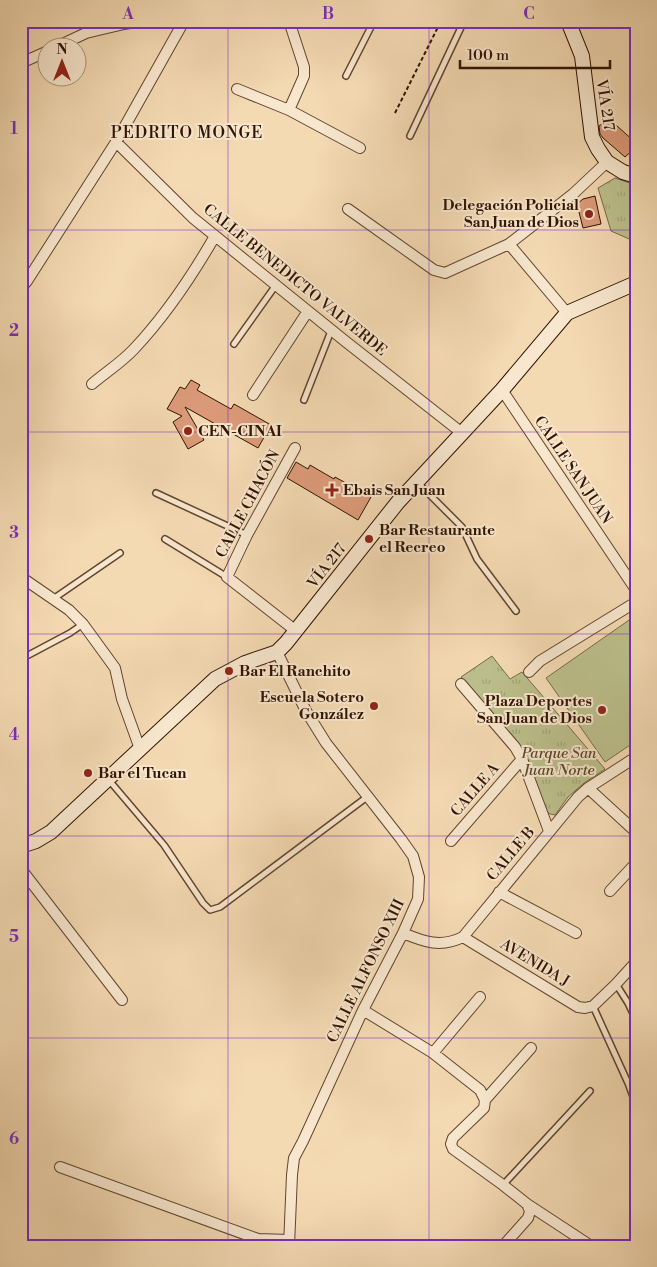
<svg xmlns="http://www.w3.org/2000/svg" width="657" height="1267" viewBox="0 0 657 1267" font-family="'Libre Bodoni',serif">
  <style>
    .grass { fill: #bcc08c; stroke: #766a46 }
    .park { fill: url(#park-tufts); stroke: #766a46 }
    .building { fill: #dd9b7a; stroke: #301300 }
    .lines { fill: none; stroke-linecap: round; stroke-linejoin: round }
    .lane-casing { stroke: #61452d; stroke-width: 8 }
    .street-casing { stroke: #61452d; stroke-width: 12 }
    .secondary-casing { stroke: #301300; stroke-width: 16 }
    .path { stroke: #301300; stroke-width: 2; stroke-dasharray: 4 2.5; stroke-linecap: butt }
    .lane { stroke: #f8e7ce; stroke-width: 5 }
    .street { stroke: #f8e7ce; stroke-width: 10 }
    .secondary { stroke: #f8e7ce; stroke-width: 14 }
    .grid { fill: none; stroke: #7b2cbf; stroke-width: 1; stroke-opacity: 0.55 }
    .poi-dot { fill: #8f2418; stroke: #f8e7ce; stroke-width: 2 }
    .labels { text-anchor: middle; dominant-baseline: central; stroke-width: 4; stroke-linejoin: round; paint-order: stroke }
    .street-label { font-size: 15px; fill: #301300; stroke: #f8e7ce }
    .poi-label { font-size: 15px; font-weight: bold; fill: #301300; stroke: #f8e7ce; text-anchor: start }
    .park-label { font-size: 15px; font-style: italic; fill: #5a472a; stroke: #f8e7ce }
    .neighbourhood-label { font-size: 16px; letter-spacing: 1px; fill: #301300; stroke: #f8e7ce }
    .neatline { fill: none; stroke: #7b2cbf; stroke-width: 2 }
    .grid-label { font-size: 16px; text-anchor: middle; font-weight: bold; fill: #7b2cbf }
  </style>
  <defs>
    <pattern id="park-tufts" width="24" height="20" patternUnits="userSpaceOnUse" patternTransform="scale(1.25)"><rect width="24" height="20" fill="#bcc08c"/><path d="M3 7l-1-3M5 7V3M7 7l1-3M15 17l-1-3M17 17v-4M19 17l1-3" fill="none" stroke="#a2a477"/></pattern>
  </defs>
  <rect width="100%" height="100%" fill="#f4dab3"/>
  <filter id="stains"><feTurbulence type="fractalNoise" baseFrequency=".004" numOctaves="4"/><feColorMatrix values="0 0 0 0 .2 0 0 0 0 .09 0 0 0 0 .02 0 0 0 .5 -.17"/></filter>
  <radialGradient id="worn" r=".72"><stop offset=".6" stop-color="#630" stop-opacity="0"/><stop offset="1" stop-color="#630" stop-opacity=".3"/></radialGradient>
  <!-- grass -->
  <path class="grass" d="M 632,618 L 636,622 L 636,741 L 605,762 L 546,678 Z"/>
  <!-- park -->
  <path class="park" d="M 615,178 L 636,185 L 636,242 L 611,231 L 598,188 Z
    M 492,656 L 510,679 L 522,672 L 605,769 L 584,783 L 568,797 L 555,815 L 550,814 L 546,811 L 511,736 L 461,677 Z"/>
  <!-- building -->
  <path class="building" d="M 607,120 L 616,125 L 636,143 L 636,147 L 625,157 L 603,138 L 600,134 L 599,126 Z
    M 595,196 L 601,224 L 583,228 L 577,204 L 583,199 Z
    M 191,380 L 200,385 L 197,390 L 231,409 L 234,404 L 271,425 L 258,448 L 185,407 L 204,440 L 188,449 L 173,422 L 182,416 L 167,409 L 180,387 L 185,389 Z
    M 296,462 L 308,469 L 310,465 L 334,479 L 335,477 L 371,497 L 358,520 L 287,478 Z"/>
  <g class="lines">
    <!-- lane casing -->
    <g class="lane-casing">
      <path id="lane" d="M 346,76 L 374,21
        M 410,136 L 464,21
        M 234,344 L 276,285
        M 304,400 L 331,331
        M 418,483 L 462,527 L 477,559 L 516,611
        M 156,493 L 247,535
        M 165,539 L 227,577
        M 53,599 L 120,553
        M 21,659 L 70,633 L 83,624
        M 108,779 L 164,845 L 203,903 L 210,910 L 220,907 L 367,797
        M 616,984 L 628,1003 L 636,1020
        M 593,1006 L 628,1083 L 636,1105
        M 503,1185 L 590,1091"/>
    </g>
    <!-- street casing -->
    <g class="street-casing">
      <path id="street" d="M 54,48 L 86,33 L 124,24 L 142,21
        M 21,63 L 48,51
        M 237,89 L 289,110 L 360,148
        M 289,110 L 304,76 L 304,67 L 289,21
        M 116,142 L 193,218 L 345,341 L 462,433
        M 348,209 L 434,270 L 445,273 L 509,244
        M 21,288 L 27,281 L 116,142 L 184,21
        M 567,313 L 509,244 L 573,194 L 607,162
        M 92,384 C 105,373 122,362 134,349 C 166,315 192,276 215,236
        M 502,390 L 636,590
        M 253,395 L 308,311
        M 295,448 L 247,535 L 227,577 L 296,631
        M 21,577 L 69,610 L 83,624 L 115,668 L 122,699 L 140,749
        M 277,652 L 306,711 L 326,743 L 401,839 L 413,856 L 419,877 L 418,899 L 403,933 L 363,1010 L 303,1141 L 294,1158 L 292,1175 L 289,1246
        M 529,672 L 540,661 L 636,602
        M 461,684 L 515,747 L 522,759 L 549,831
        M 588,788 L 636,832
        M 451,841 L 522,759
        M 21,869 L 122,1000
        M 610,891 L 636,863
        M 499,892 L 576,933
        M 403,933 C 424,942 441,948 463,937 L 578,797 L 588,788 L 636,757
        M 463,937 L 578,1007 L 585,1008 L 593,1006 L 616,984 L 636,962
        M 363,1010 L 433,1053 L 480,1090 L 485,1100 L 484,1108 L 453,1138 L 451,1144 L 453,1149 L 503,1185 L 527,1204 L 591,1246
        M 433,1053 L 480,997
        M 485,1100 L 531,1048
        M 60,1167 L 258,1239 L 289,1240
        M 503,1246 L 528,1218 L 530,1211 L 527,1204"/>
    </g>
    <!-- secondary casing -->
    <g class="secondary-casing">
      <path id="secondary" d="M 568,21 L 582,56 L 592,137 L 598,149 L 607,162 L 623,172 L 636,176
        M 21,846 L 36,841 L 51,832 L 215,679 L 245,663 L 277,652 L 286,643 L 398,502 L 502,390 L 567,313 L 636,283"/>
    </g>
    <!-- path -->
    <path class="path" d="M 395,113 L 441,21"/>
    <!-- lane -->
    <use href="#lane" class="lane"/>
    <!-- street -->
    <use href="#street" class="street"/>
    <!-- secondary -->
    <use href="#secondary" class="secondary"/>
  </g>
  <!-- grid -->
  <path class="grid" d="M 228,21 L 228,1246M 429,21 L 429,1246M 21,230 L 636,230M 21,432 L 636,432M 21,634 L 636,634M 21,836 L 636,836M 21,1038 L 636,1038"/>
  <!-- markers -->
  <g class="poi-dot">
    <circle cx="589" cy="214" r="5"/>
    <circle cx="188" cy="431" r="5"/>
    <path d="M329.5 482.5h5v5h5v5h-5v5h-5v-5h-5v-5h5z"/>
    <circle cx="369" cy="539" r="5"/>
    <circle cx="229" cy="671" r="5"/>
    <circle cx="374" cy="706" r="5"/>
    <circle cx="602" cy="710" r="5"/>
    <circle cx="88" cy="773" r="5"/>
  </g>
  <g class="labels">
    <!-- street labels -->
    <g class="street-label">
      <text transform="translate(605 105) rotate(81)">VÍA 217</text>
      <text transform="translate(295 280) rotate(39)">CALLE BENEDICTO VALVERDE</text>
      <text transform="translate(573 470) rotate(56)">CALLE SAN JUAN</text>
      <text transform="translate(248 504) rotate(-62)">CALLE CHACÓN</text>
      <text transform="translate(327 566) rotate(-52)">VÍA 217</text>
      <text transform="translate(475 790) rotate(-49)">CALLE A</text>
      <text transform="translate(511 854) rotate(-50)">CALLE B</text>
      <text transform="translate(535 963) rotate(31)">AVENIDA J</text>
      <text transform="translate(366 971) rotate(-64)">CALLE ALFONSO XIII</text>
    </g>
    <!-- poi labels -->
    <g class="poi-label">
      <text x="579" y="205" text-anchor="end">Delegación Policial<tspan x="579" dy="17">San Juan de Dios</tspan></text>
      <text x="198" y="431">CEN-CINAI</text>
      <text x="343" y="490">Ebais San Juan</text>
      <text x="379" y="530">Bar Restaurante<tspan x="379" dy="17">el Recreo</tspan></text>
      <text x="239" y="671">Bar El Ranchito</text>
      <text x="364" y="697" text-anchor="end">Escuela Sotero<tspan x="364" dy="17">González</tspan></text>
      <text x="592" y="701" text-anchor="end">Plaza Deportes<tspan x="592" dy="17">San Juan de Dios</tspan></text>
      <text x="98" y="773">Bar el Tucan</text>
    </g>
    <!-- park labels -->
    <g class="park-label">
      <text x="559" y="753">Parque San<tspan x="559" dy="17">Juan Norte</tspan></text>
    </g>
    <!-- neighbourhood labels -->
    <g class="neighbourhood-label">
      <text x="187" y="133">PEDRITO MONGE</text>
    </g>
  </g>
  <!-- margin -->
  <rect width="657" height="1267" fill="none" stroke="#f4dab3" stroke-width="55"/>
  <!-- north arrow -->
  <g transform="translate(62 62)"><circle r="24" fill="#f8e7ce" stroke="#a8927c"/>
  <path d="M0-4L9 19L0 12L-9 19Z" fill="#8f2418"/>
  <text y="-8" font-size="14" font-weight="bold" text-anchor="middle" fill="#301300">N</text>
  </g>
  <!-- scale -->
  <path d="M460 60v8h150v-8" fill="none" stroke="#301300" stroke-width="2.5"/>
  <text x="467" y="60" font-size="15" fill="#301300" stroke="#f8e7ce" stroke-width="4" paint-order="stroke">100 m</text>
  <rect x="28" y="28" width="602" height="1212" class="neatline"/>
  <g class="grid-label">
    <text x="128" y="19">A</text>
    <text x="328" y="19">B</text>
    <text x="529" y="19">C</text>
    <text x="14" y="134">1</text>
    <text x="14" y="336">2</text>
    <text x="14" y="538">3</text>
    <text x="14" y="740">4</text>
    <text x="14" y="942">5</text>
    <text x="14" y="1144">6</text>
  </g>
  <rect width="100%" height="100%" filter="url(#stains)"/>
  <rect width="100%" height="100%" fill="url(#worn)"/>
</svg>
